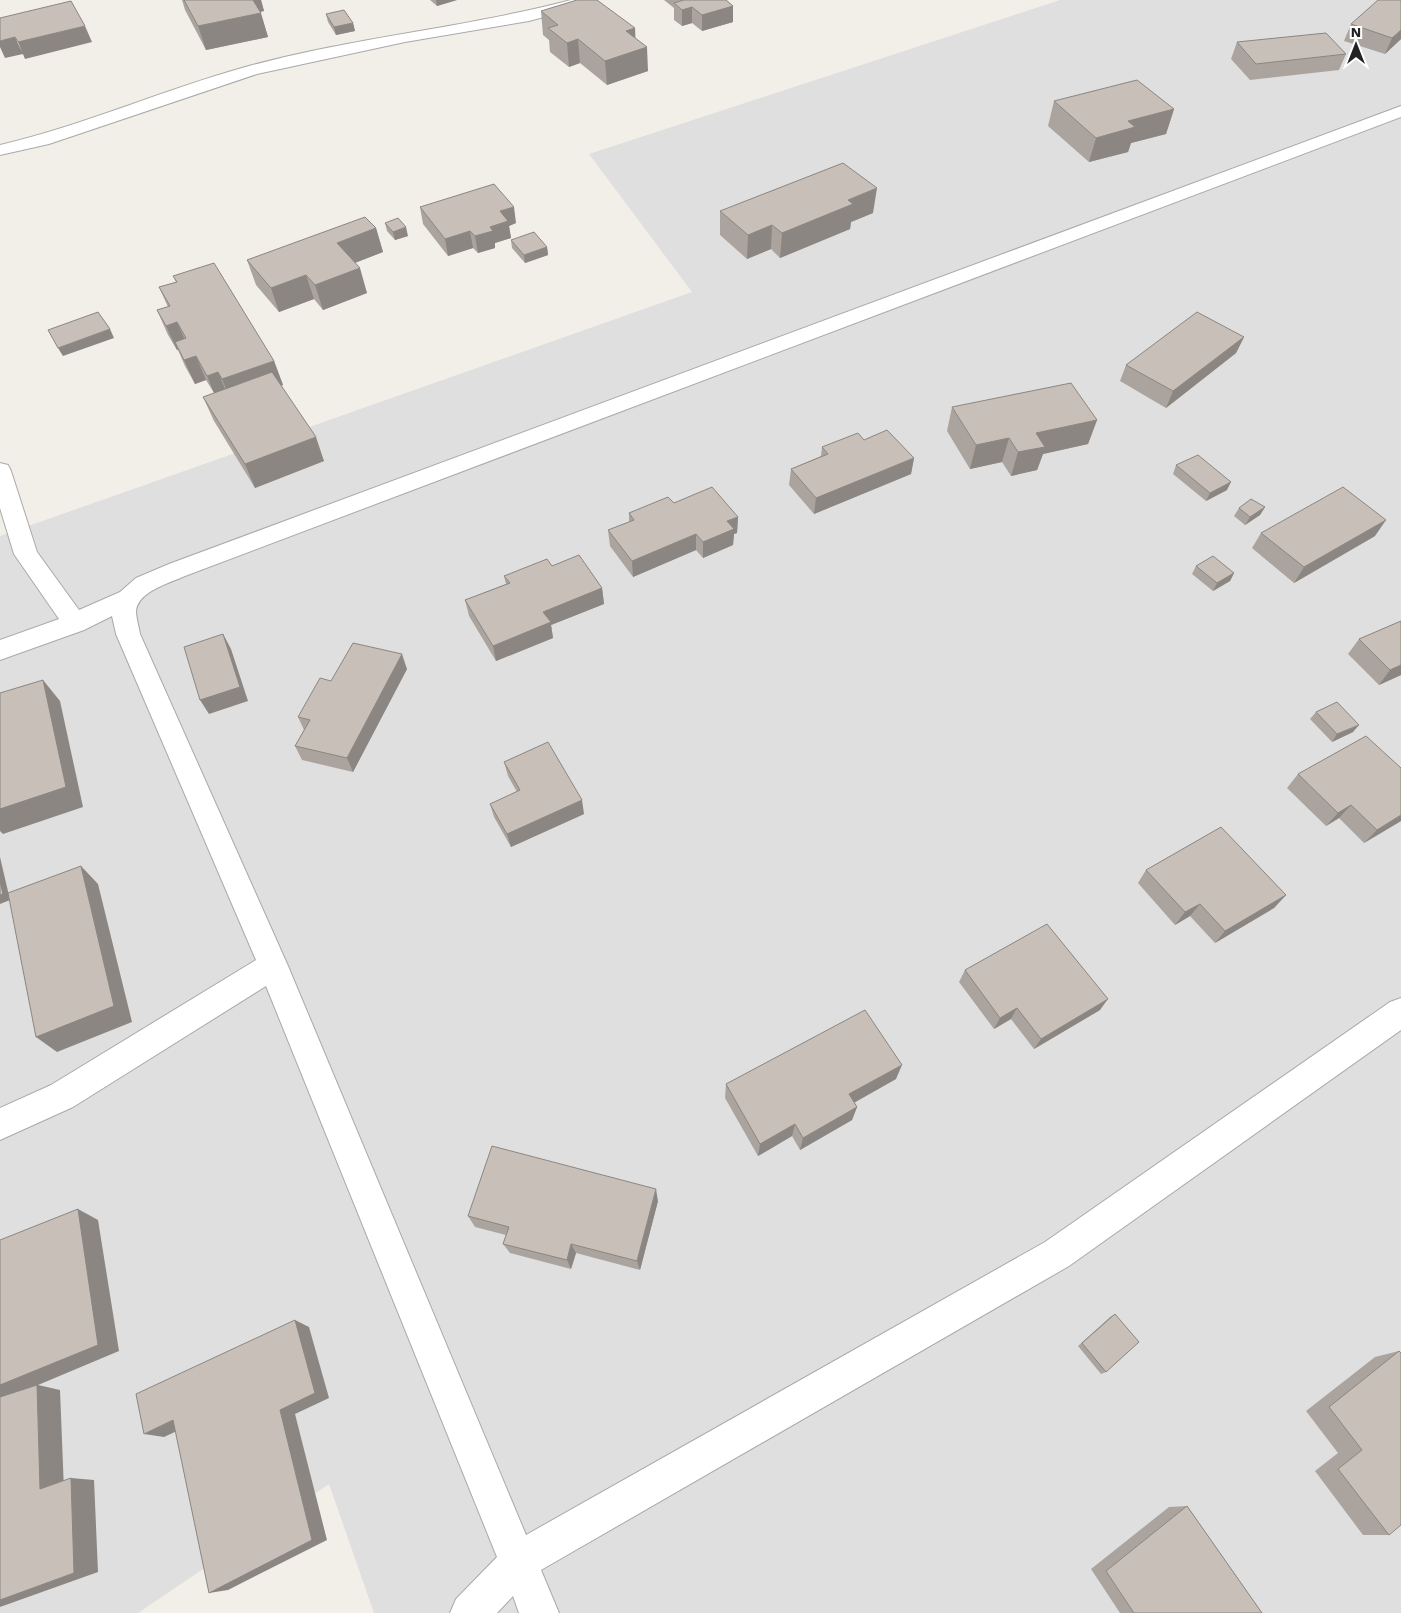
<svg xmlns="http://www.w3.org/2000/svg" width="1401" height="1613" viewBox="0 0 1401 1613" font-family="'Work Sans',sans-serif">
  <style>
    .residential { fill: #e0dfdf }
    .lines { fill: none; stroke-linecap: round; stroke-linejoin: round }
    .minor-casing { stroke: #a9a9a9; stroke-width: 2 }
    .minor { fill: #fff; fill-rule: evenodd }
    .wall { fill: #aba49e }
    .shaded-wall { fill: #8b8681 }
    .building { fill: #c7bfb8; stroke: #8b8681 }
  </style>
  <rect width="100%" height="100%" fill="#f2efe9"/>
  <!-- residential -->
  <path class="residential" d="M 1060,0 L 1401,0 L 1401,1613 L 374,1613 L 329,1484 L 138,1613 L 0,1613 L 0,536 L 692,292 L 589,154 Z"/>
  <g class="lines">
    <!-- minor casing -->
    <g class="minor-casing">
      <path id="minor" d="M 571,0 L 597,0 L 595,3 L 529,21 L 405,42 L 257,74 L 49,144 L 0,155 L 0,145 C 85,125 165,89 249,66 C 355,37 465,28 571,0 Z
        M 1401,106 L 1401,117 L 185,576 C 170,583 138,591 136,611 C 136,618 139,627 140,634 L 288,966 L 526,1535 L 1045,1242 L 1390,1002 L 1401,998 L 1401,1030 L 1069,1266 L 541,1570 L 559,1613 L 519,1613 L 513,1596 L 497,1613 L 450,1613 L 456,1599 L 497,1557 L 266,986 L 73,1107 L 0,1140 L 0,1108 L 51,1085 L 256,960 L 116,634 L 112,616 L 84,630 L 0,660 L 0,640 L 59,619 L 14,554 L 0,508 L 0,463 L 8,465 L 11,471 L 37,552 L 79,610 L 120,592 L 136,578 L 169,564 Z"/>
    </g>
    <!-- minor -->
    <use href="#minor" class="minor"/>
  </g>
  <!-- wall -->
  <path class="wall" d="M 182,0 L 261,0 L 264,11 L 260,12 L 268,37 L 206,50 L 185,10 Z
    M 430,0 L 457,0 L 437,6 Z
    M 664,0 L 726,0 L 733,6 L 733,22 L 702,31 L 692,23 L 682,26 L 674,20 L 674,8 Z
    M 541,11 L 635,28 L 635,38 L 648,71 L 607,85 L 580,63 L 569,67 L 550,52 L 549,40 L 543,35 Z
    M 326,14 L 353,23 L 355,31 L 336,35 L 328,22 Z
    M 1351,24 L 1401,39 L 1385,54 L 1344,41 Z
    M 1237,42 L 1346,54 L 1339,70 L 1250,80 L 1231,59 Z
    M 1054,101 L 1174,109 L 1166,134 L 1131,143 L 1128,152 L 1089,162 L 1048,126 Z
    M 420,207 L 516,223 L 509,226 L 511,238 L 495,243 L 495,248 L 478,253 L 473,248 L 448,256 L 423,224 Z
    M 720,211 L 873,213 L 851,222 L 850,229 L 780,258 L 771,249 L 747,259 L 720,235 Z
    M 385,223 L 408,236 L 395,240 L 387,231 Z
    M 376,228 L 383,252 L 355,263 L 367,293 L 323,310 L 314,299 L 279,312 L 256,285 L 247,260 Z
    M 511,240 L 547,247 L 548,255 L 525,263 L 512,248 Z
    M 173,276 L 274,361 L 283,385 L 281,386 L 324,461 L 255,488 L 214,421 L 203,397 L 214,393 L 206,380 L 195,384 L 185,366 L 178,350 L 177,350 L 168,335 L 157,310 L 168,307 L 159,287 L 176,282 Z
    M 1244,337 L 1236,353 L 1166,408 L 1120,381 L 1126,365 Z
    M 952,407 L 1097,420 L 1088,444 L 1043,454 L 1037,470 L 1011,476 L 1002,462 L 970,469 L 947,431 Z
    M 864,440 L 914,458 L 911,474 L 814,514 L 789,485 L 791,469 L 821,456 L 822,447 Z
    M 1176,465 L 1227,490 L 1206,501 L 1173,474 Z
    M 674,503 L 738,517 L 737,533 L 734,534 L 733,545 L 703,558 L 696,550 L 633,577 L 610,546 L 608,530 L 629,522 L 629,513 Z
    M 1265,507 L 1260,515 L 1245,525 L 1234,516 L 1239,508 Z
    M 1261,533 L 1375,536 L 1294,583 L 1252,548 Z
    M 552,566 L 602,588 L 604,604 L 551,625 L 553,638 L 496,661 L 469,616 L 465,600 L 506,584 L 504,576 Z
    M 1196,566 L 1234,573 L 1230,581 L 1213,591 L 1192,574 Z
    M 1401,621 L 1401,675 L 1379,685 L 1348,654 L 1359,639 Z
    M 407,669 L 353,772 L 302,760 L 295,746 L 304,730 L 298,717 L 331,681 Z
    M 1316,712 L 1353,732 L 1332,742 L 1310,719 Z
    M 504,762 L 584,814 L 511,847 L 494,817 L 490,804 L 517,792 L 508,776 Z
    M 1298,774 L 1401,821 L 1364,843 L 1339,818 L 1326,826 L 1287,788 Z
    M 1146,870 L 1286,895 L 1274,908 L 1215,943 L 1190,916 L 1175,925 L 1138,883 Z
    M 965,970 L 1100,1010 L 1034,1049 L 1011,1019 L 994,1029 L 959,982 Z
    M 896,1079 L 854,1102 L 857,1107 L 852,1120 L 800,1150 L 792,1136 L 758,1156 L 725,1098 L 726,1084 Z
    M 658,1201 L 640,1270 L 576,1253 L 571,1269 L 510,1253 L 503,1244 L 506,1235 L 475,1227 L 468,1216 Z
    M 1115,1314 L 1106,1372 L 1101,1374 L 1078,1346 L 1110,1317 Z
    M 1399,1351 L 1389,1535 L 1363,1535 L 1315,1471 L 1338,1453 L 1306,1411 L 1375,1357 Z
    M 1187,1506 L 1262,1613 L 1120,1613 L 1091,1569 L 1169,1507 Z"/>
  <!-- shaded-wall -->
  <path class="shaded-wall" d="M 250,0 L 261,0 L 264,11 L 254,13 Z
    M 436,0 L 457,0 L 437,6 Z
    M 733,6 L 733,22 L 702,31 L 702,15 Z
    M 692,7 L 692,23 L 682,26 L 682,10 Z
    M 261,13 L 268,37 L 206,50 L 198,26 Z
    M 353,23 L 355,31 L 336,35 L 334,27 Z
    M 85,26 L 92,42 L 25,59 L 18,42 Z
    M 635,28 L 636,50 L 647,47 L 648,71 L 607,85 L 605,61 L 626,31 Z
    M 1401,30 L 1401,39 L 1385,54 L 1392,38 Z
    M 15,37 L 23,54 L 5,58 L 0,47 L 0,41 Z
    M 578,39 L 580,63 L 569,67 L 567,43 Z
    M 1174,109 L 1166,134 L 1131,143 L 1128,152 L 1089,162 L 1096,138 L 1128,121 Z
    M 877,188 L 873,213 L 851,222 L 850,229 L 780,258 L 782,233 L 848,200 Z
    M 514,207 L 516,223 L 509,226 L 511,238 L 495,243 L 495,248 L 478,253 L 475,236 L 500,211 Z
    M 772,225 L 771,249 L 747,259 L 748,235 Z
    M 406,227 L 408,236 L 395,240 L 393,232 Z
    M 376,228 L 383,252 L 344,267 L 337,243 Z
    M 470,231 L 473,248 L 448,256 L 445,239 Z
    M 547,247 L 548,255 L 525,263 L 524,255 Z
    M 360,268 L 367,293 L 323,310 L 315,285 Z
    M 306,275 L 314,299 L 279,312 L 271,288 Z
    M 177,322 L 188,347 L 175,342 L 178,350 L 177,350 L 166,326 Z
    M 110,329 L 114,338 L 63,356 L 58,348 Z
    M 1244,337 L 1236,353 L 1166,408 L 1173,391 Z
    M 196,356 L 206,380 L 195,384 L 184,360 Z
    M 274,361 L 283,385 L 232,403 L 222,379 Z
    M 218,372 L 228,396 L 217,400 L 207,376 Z
    M 1097,420 L 1088,444 L 1043,454 L 1037,470 L 1011,476 L 1018,452 L 1036,433 Z
    M 316,437 L 324,461 L 255,488 L 245,464 Z
    M 1009,438 L 1002,462 L 970,469 L 976,445 Z
    M 914,458 L 911,474 L 814,514 L 816,498 Z
    M 1231,482 L 1227,490 L 1206,501 L 1210,493 Z
    M 1265,507 L 1260,515 L 1245,525 L 1250,517 Z
    M 738,517 L 737,533 L 734,534 L 733,545 L 703,558 L 703,542 L 727,521 Z
    M 1386,520 L 1375,536 L 1294,583 L 1304,567 Z
    M 696,534 L 696,550 L 633,577 L 632,561 Z
    M 1234,573 L 1230,581 L 1213,591 L 1217,583 Z
    M 602,588 L 604,604 L 551,625 L 553,638 L 496,661 L 493,646 L 543,612 Z
    M 223,634 L 231,649 L 248,701 L 209,714 L 200,700 Z
    M 402,654 L 407,669 L 353,772 L 347,758 Z
    M 1401,665 L 1401,675 L 1379,685 L 1390,670 Z
    M 43,680 L 60,701 L 83,807 L 3,834 L 0,831 L 0,809 Z
    M 1359,725 L 1353,732 L 1332,742 L 1337,734 Z
    M 582,800 L 584,814 L 511,847 L 507,834 Z
    M 1351,805 L 1339,818 L 1326,826 L 1338,813 Z
    M 1401,815 L 1401,821 L 1364,843 L 1377,830 Z
    M 0,857 L 10,900 L 0,904 Z
    M 81,866 L 98,884 L 132,1022 L 57,1052 L 36,1037 Z
    M 1286,895 L 1274,908 L 1215,943 L 1225,931 Z
    M 1200,904 L 1190,916 L 1175,925 L 1185,912 Z
    M 1108,999 L 1100,1010 L 1034,1049 L 1041,1039 Z
    M 1017,1008 L 1011,1019 L 994,1029 L 1000,1018 Z
    M 902,1065 L 896,1079 L 845,1108 L 849,1094 Z
    M 857,1107 L 852,1120 L 800,1150 L 803,1138 Z
    M 795,1124 L 792,1136 L 758,1156 L 760,1144 Z
    M 656,1189 L 658,1201 L 640,1270 L 637,1261 Z
    M 78,1209 L 98,1220 L 119,1351 L 38,1385 L 60,1390 L 64,1491 L 40,1489 L 0,1400 L 0,1385 Z
    M 571,1244 L 576,1253 L 571,1269 L 567,1260 Z
    M 295,1320 L 309,1327 L 329,1398 L 295,1414 L 327,1540 L 228,1590 L 209,1593 L 280,1410 Z
    M 173,1420 L 192,1424 L 164,1437 L 144,1434 Z
    M 71,1478 L 94,1480 L 98,1572 L 0,1607 L 0,1600 Z"/>
  <!-- building -->
  <path class="building" d="M 184,0 L 253,0 L 261,13 L 198,26 Z
    M 577,0 L 597,0 L 635,28 L 626,31 L 647,47 L 605,61 L 578,39 L 567,43 L 548,28 L 558,25 L 541,11 Z
    M 684,0 L 726,0 L 733,6 L 702,15 L 692,7 L 682,10 L 674,3 Z
    M 1378,0 L 1401,0 L 1401,30 L 1392,38 L 1351,24 Z
    M 71,1 L 85,26 L 18,42 L 15,37 L 0,41 L 0,18 Z
    M 344,10 L 353,23 L 334,27 L 326,14 Z
    M 1326,33 L 1346,54 L 1256,64 L 1237,42 Z
    M 1137,80 L 1174,109 L 1128,121 L 1135,127 L 1096,138 L 1054,101 Z
    M 843,163 L 877,188 L 848,200 L 853,204 L 782,233 L 772,225 L 748,235 L 720,211 Z
    M 494,184 L 514,207 L 500,211 L 508,221 L 490,227 L 493,231 L 475,236 L 470,231 L 445,239 L 420,207 Z
    M 365,217 L 376,228 L 337,243 L 360,268 L 315,285 L 306,275 L 271,288 L 247,260 Z
    M 398,218 L 406,227 L 393,232 L 385,223 Z
    M 534,232 L 547,247 L 524,255 L 511,240 Z
    M 214,263 L 274,361 L 222,379 L 218,372 L 207,376 L 196,356 L 184,360 L 175,342 L 186,338 L 177,322 L 166,326 L 157,310 L 170,306 L 159,287 L 177,282 L 173,276 Z
    M 98,312 L 110,329 L 58,348 L 48,330 Z
    M 1197,312 L 1244,337 L 1173,391 L 1126,365 Z
    M 272,372 L 316,437 L 245,464 L 203,397 Z
    M 1071,383 L 1097,420 L 1036,433 L 1045,447 L 1018,452 L 1009,438 L 976,445 L 952,407 Z
    M 887,430 L 914,458 L 816,498 L 791,469 L 828,454 L 822,447 L 858,433 L 864,440 Z
    M 1198,455 L 1231,482 L 1210,493 L 1176,465 Z
    M 712,487 L 738,517 L 727,521 L 734,529 L 703,542 L 696,534 L 632,561 L 608,530 L 634,520 L 629,513 L 668,497 L 674,503 Z
    M 1343,487 L 1386,520 L 1304,567 L 1261,533 Z
    M 1251,499 L 1265,507 L 1250,517 L 1239,508 Z
    M 579,555 L 602,588 L 543,612 L 551,622 L 493,646 L 465,600 L 510,583 L 504,576 L 547,559 L 552,566 Z
    M 1213,556 L 1234,573 L 1217,583 L 1196,566 Z
    M 1401,621 L 1401,665 L 1390,670 L 1359,639 Z
    M 223,634 L 240,687 L 200,700 L 184,647 Z
    M 353,643 L 402,654 L 347,758 L 295,746 L 310,720 L 298,717 L 320,678 L 331,681 Z
    M 43,680 L 66,787 L 0,809 L 0,693 Z
    M 1337,702 L 1359,725 L 1337,734 L 1316,712 Z
    M 1366,736 L 1401,768 L 1401,815 L 1377,830 L 1351,805 L 1338,813 L 1298,774 Z
    M 548,742 L 582,800 L 507,834 L 490,804 L 520,790 L 504,762 Z
    M 1221,827 L 1286,895 L 1225,931 L 1200,904 L 1185,912 L 1146,870 Z
    M 81,866 L 114,1006 L 36,1037 L 8,893 Z
    M 0,881 L 3,894 L 0,895 Z
    M 1047,924 L 1108,999 L 1041,1039 L 1017,1008 L 1000,1018 L 965,970 Z
    M 865,1010 L 902,1065 L 849,1094 L 857,1107 L 803,1138 L 795,1124 L 760,1144 L 726,1084 Z
    M 492,1146 L 656,1189 L 637,1261 L 571,1244 L 567,1260 L 503,1244 L 509,1227 L 468,1216 Z
    M 78,1209 L 98,1345 L 0,1385 L 0,1240 Z
    M 1115,1314 L 1139,1342 L 1106,1372 L 1082,1343 Z
    M 295,1320 L 315,1393 L 280,1410 L 312,1540 L 209,1593 L 173,1420 L 144,1434 L 136,1394 Z
    M 1399,1351 L 1401,1353 L 1401,1525 L 1389,1535 L 1338,1469 L 1362,1450 L 1329,1407 Z
    M 37,1385 L 40,1489 L 71,1478 L 74,1573 L 0,1600 L 0,1397 Z
    M 1187,1506 L 1262,1613 L 1134,1613 L 1106,1571 Z"/>
  <!-- north arrow -->
  <g transform="translate(1356 45)" stroke="#ffffff" stroke-width="4" paint-order="stroke">
  <path d="M0-4L9 19L0 12L-9 19Z" fill="#222222"/>
  <text y="-8" font-size="14" font-weight="bold" text-anchor="middle" fill="#222222">N</text>
  </g>
</svg>
